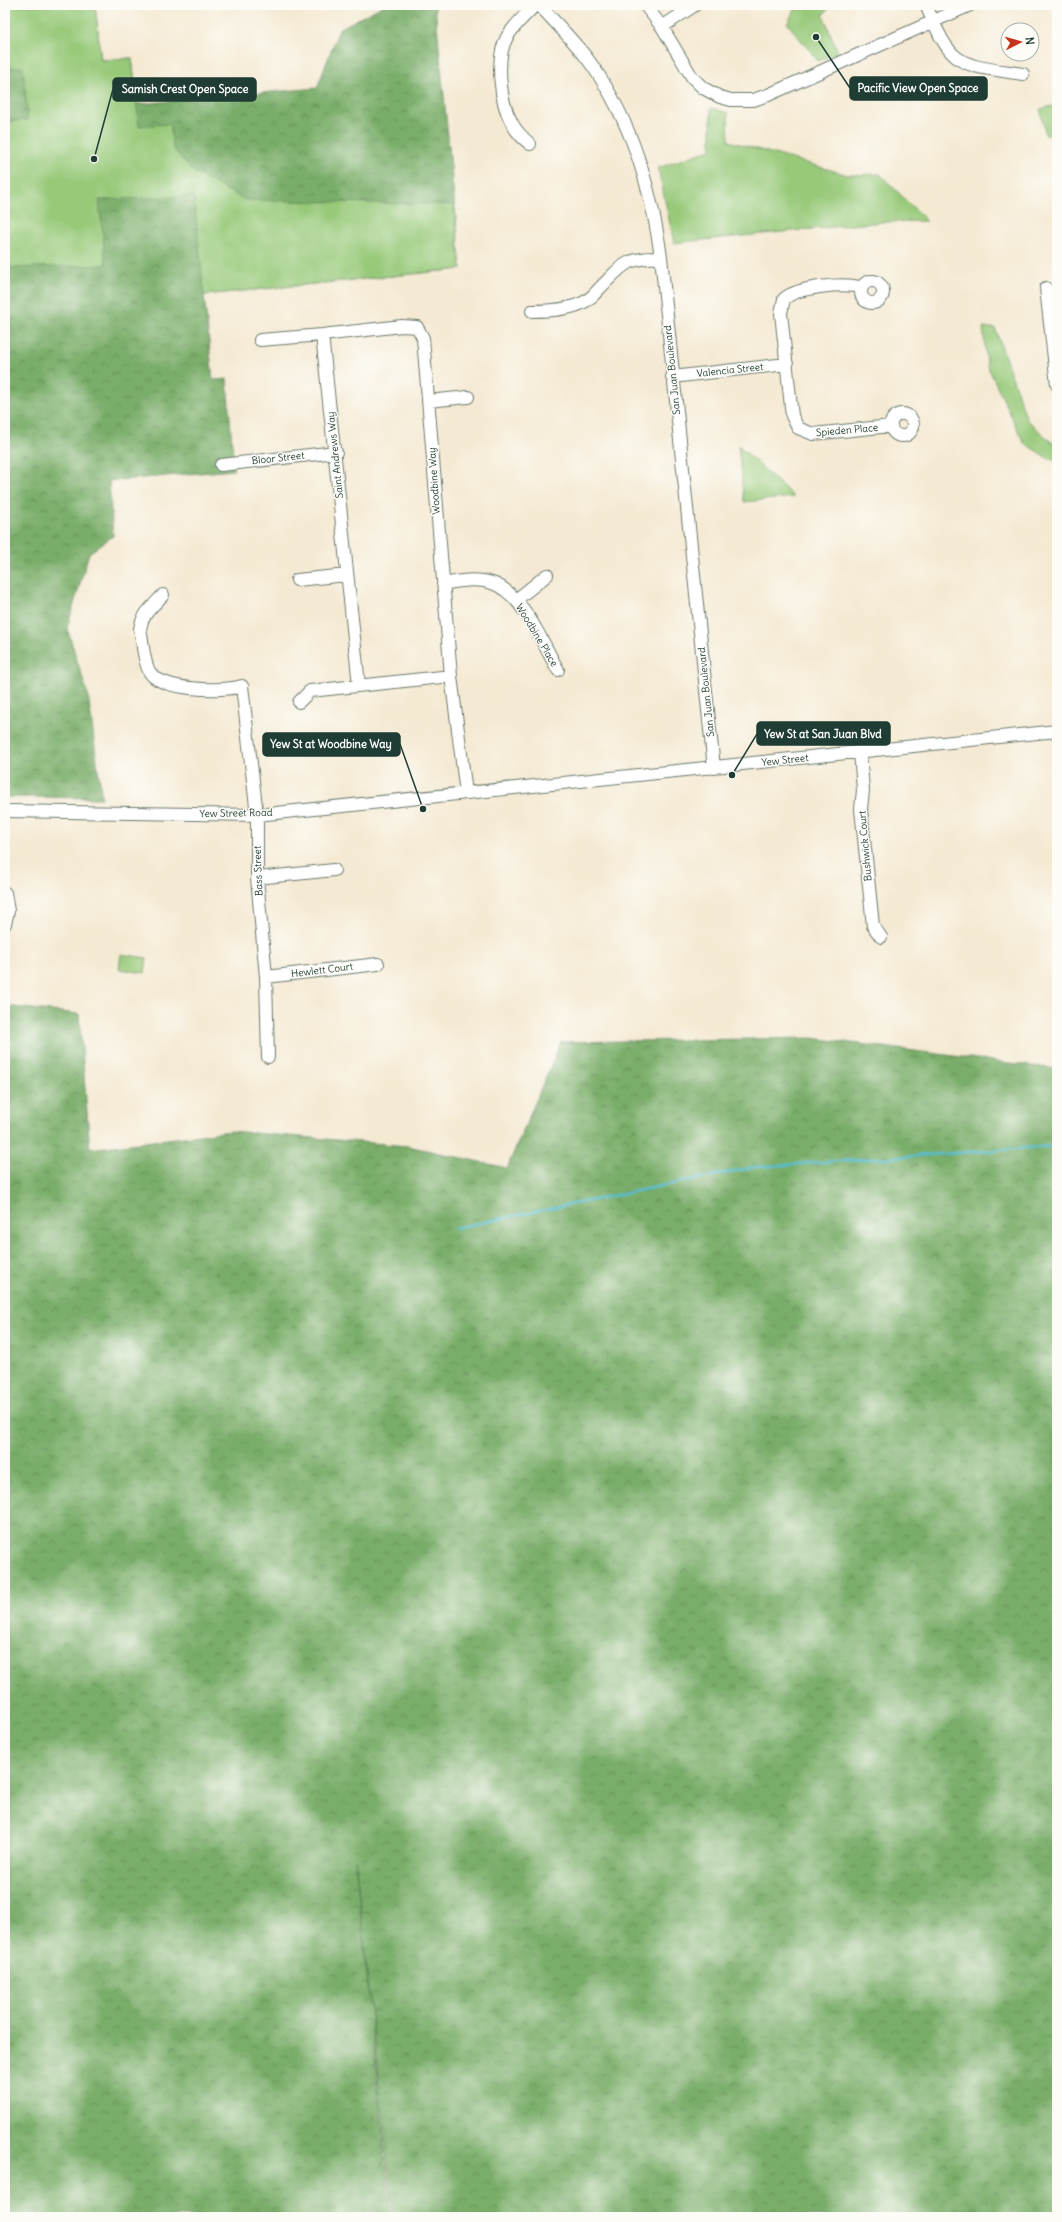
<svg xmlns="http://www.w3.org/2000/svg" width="1062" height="2222" viewBox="0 0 1062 2222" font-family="Delius,sans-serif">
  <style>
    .forest { fill: url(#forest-crowns); stroke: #4c754e }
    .park { fill: #97c979; stroke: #5b8356 }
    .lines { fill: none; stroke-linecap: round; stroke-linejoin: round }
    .stream { stroke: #54bdd1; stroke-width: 2.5 }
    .minor-casing { stroke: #6a796b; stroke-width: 14 }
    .minor { stroke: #fff; stroke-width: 12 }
    .labels { text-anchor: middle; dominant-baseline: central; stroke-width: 3; stroke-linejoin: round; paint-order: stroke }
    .street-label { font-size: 10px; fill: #1f3d34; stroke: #fdfcf7 }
    .leader { fill: none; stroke: #1f3d34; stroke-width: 1.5 }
    .callout-dot { fill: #1f3d34; stroke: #fdfcf7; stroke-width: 1.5 }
    .callout { fill: #1f3d34; stroke: #1f3d34; stroke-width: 1.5 }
    .callout-label { font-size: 11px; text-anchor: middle; font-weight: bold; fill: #fff }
  </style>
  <defs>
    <pattern id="forest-crowns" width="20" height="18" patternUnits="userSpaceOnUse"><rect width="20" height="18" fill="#79ad69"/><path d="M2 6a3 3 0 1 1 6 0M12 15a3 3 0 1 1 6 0" fill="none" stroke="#638e57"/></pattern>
  </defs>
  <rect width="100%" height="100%" fill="#fdfcf7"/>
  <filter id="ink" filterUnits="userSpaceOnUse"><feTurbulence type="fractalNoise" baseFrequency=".025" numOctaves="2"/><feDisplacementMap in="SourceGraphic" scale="8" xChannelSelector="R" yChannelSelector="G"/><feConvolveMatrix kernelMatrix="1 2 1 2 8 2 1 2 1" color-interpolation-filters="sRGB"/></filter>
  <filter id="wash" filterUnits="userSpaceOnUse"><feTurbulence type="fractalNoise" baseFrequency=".012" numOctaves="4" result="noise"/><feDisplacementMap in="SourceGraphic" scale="16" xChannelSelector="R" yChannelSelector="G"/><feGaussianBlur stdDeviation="0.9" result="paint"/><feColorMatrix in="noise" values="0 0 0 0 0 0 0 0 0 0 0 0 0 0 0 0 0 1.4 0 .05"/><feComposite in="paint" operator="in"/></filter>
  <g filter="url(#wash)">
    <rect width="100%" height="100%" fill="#f4e9d2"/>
    <!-- forest -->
    <path class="forest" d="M 5,5 L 95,5 L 101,60 L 132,58 L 137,104 L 317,88 L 339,29 L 384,5 L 435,5 L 461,269 L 204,295 L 213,380 L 227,379 L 234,470 L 109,481 L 113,536 L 89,553 L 67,628 L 88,695 L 102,798 L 5,797 Z
      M 5,1006 L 79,1014 L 90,1149 L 230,1131 L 408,1146 L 507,1168 L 561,1042 L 812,1038 L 1057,1069 L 1057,2217 L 393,2217 L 355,1858 L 391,2217 L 5,2217 Z"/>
    <!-- park -->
    <path class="park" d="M 5,5 L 95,5 L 101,60 L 132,58 L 139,126 L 170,124 L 173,148 L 192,171 L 245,200 L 454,205 L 461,269 L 204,295 L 194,196 L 99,200 L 106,265 L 5,268 L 5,122 L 28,120 L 23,67 L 5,68 Z
      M 798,5 L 832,5 L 823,15 L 838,52 L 818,61 L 787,23 Z
      M 1057,105 L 1057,133 L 1046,136 L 1040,109 Z
      M 711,108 L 728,113 L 729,141 L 848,175 L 880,174 L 927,221 L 882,222 L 674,243 L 658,168 L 711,149 Z
      M 983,328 L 995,328 L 1027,420 L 1057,447 L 1057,461 L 1049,459 L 1024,443 L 987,365 Z
      M 738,445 L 794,497 L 744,502 Z
      M 121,954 L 147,958 L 145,973 L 119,969 Z"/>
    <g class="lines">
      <!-- stream -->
      <path class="stream" d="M 455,1228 L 755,1167 L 1057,1146"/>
    </g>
  </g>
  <g filter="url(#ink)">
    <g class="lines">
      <!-- minor casing -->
      <g class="minor-casing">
        <path id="minor" d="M 539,5 C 555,22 572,39 586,57 C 630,115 651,186 661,257 L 714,768
          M 645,5 L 662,27 L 692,77 L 703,88 L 720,97 L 731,100 L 753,100 L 768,95 L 970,5
          M 926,5 C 953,69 957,64 1023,74
          M 662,27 L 695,5
          M 530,144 C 523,138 516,132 512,123 C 500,103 495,58 507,37 C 514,25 526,15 535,5
          M861 292a11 11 0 1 1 22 0a11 11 0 1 1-22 0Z
          M 862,288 C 845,282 797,287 784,299 L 781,313 L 792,416 L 798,428 L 813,434 L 891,426
          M 1046,288 L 1057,385
          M 532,311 C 547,311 566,310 580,304 C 588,301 594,295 599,289 C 625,263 624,259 661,257
          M 322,335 L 359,685
          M 260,340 L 322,335 L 402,326 L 417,327 L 423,338 L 451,676 L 466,793
          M 672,377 L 787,364
          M 428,401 L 468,397
          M891 425a11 11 0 1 1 22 0a11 11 0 1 1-22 0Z
          M 221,465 L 336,452
          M 297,580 L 347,575
          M 443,584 C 459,581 476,578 492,583 C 522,592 543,644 558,670
          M 163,595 C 153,606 142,614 140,629 C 143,642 143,659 149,671 C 159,691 224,692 242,686 L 257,815 L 257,878 L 266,977 L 268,1057
          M 516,600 L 547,575
          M 299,702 L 310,691 L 451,676
          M 860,752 L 863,790 L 861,809 L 873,926 L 881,937
          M 5,811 L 257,815 L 1057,731
          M 257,878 L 334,870
          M 5,893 L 8,911 L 5,924
          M 266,977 L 378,964"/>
      </g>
      <!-- minor -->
      <use href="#minor" class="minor"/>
    </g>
  </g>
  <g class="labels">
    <!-- street labels -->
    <g class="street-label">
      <text transform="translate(672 370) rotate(-96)">San Juan Boulevard</text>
      <text transform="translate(730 370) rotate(-6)">Valencia Street</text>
      <text transform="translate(847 430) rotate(-5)">Spieden Place</text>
      <text transform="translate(335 455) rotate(-96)">Saint Andrews Way</text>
      <text transform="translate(278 458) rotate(-6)">Bloor Street</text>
      <text transform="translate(434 481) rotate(-94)">Woodbine Way</text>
      <text transform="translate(537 635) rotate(59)">Woodbine Place</text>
      <text transform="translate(706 692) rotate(-96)">San Juan Boulevard</text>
      <text transform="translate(785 760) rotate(-6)">Yew Street</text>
      <text transform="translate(236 813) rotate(-1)">Yew Street Road</text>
      <text transform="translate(865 846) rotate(-95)">Bushwick Court</text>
      <text transform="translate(258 871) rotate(-92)">Bass Street</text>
      <text transform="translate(322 970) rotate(-7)">Hewlett Court</text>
    </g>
  </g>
  <!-- callouts -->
  <path class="leader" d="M816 37L850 88M94 159L113 89M732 775L757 734M423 809L400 744"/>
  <g class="callout-dot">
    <circle cx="816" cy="37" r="4"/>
    <circle cx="94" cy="159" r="4"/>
    <circle cx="732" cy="775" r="4"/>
    <circle cx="423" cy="809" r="4"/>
  </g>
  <g class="callout">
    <rect x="850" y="77" width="137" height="23" rx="4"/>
    <rect x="113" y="78" width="143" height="23" rx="4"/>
    <rect x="757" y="722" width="133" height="23" rx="4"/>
    <rect x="263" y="733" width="137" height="23" rx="4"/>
  </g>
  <g class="callout-label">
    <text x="918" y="92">Pacific View Open Space</text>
    <text x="185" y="93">Samish Crest Open Space</text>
    <text x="823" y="738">Yew St at San Juan Blvd</text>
    <text x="331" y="748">Yew St at Woodbine Way</text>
  </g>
  <!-- margin -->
  <rect width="1062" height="2222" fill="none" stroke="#fdfcf7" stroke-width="20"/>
  <!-- north arrow -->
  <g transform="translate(1020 42) rotate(84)"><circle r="19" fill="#fdfcf7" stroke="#a4b0a9"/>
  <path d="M0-3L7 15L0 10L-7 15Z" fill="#c8321e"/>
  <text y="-6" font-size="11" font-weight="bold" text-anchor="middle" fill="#1f3d34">N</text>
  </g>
</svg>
